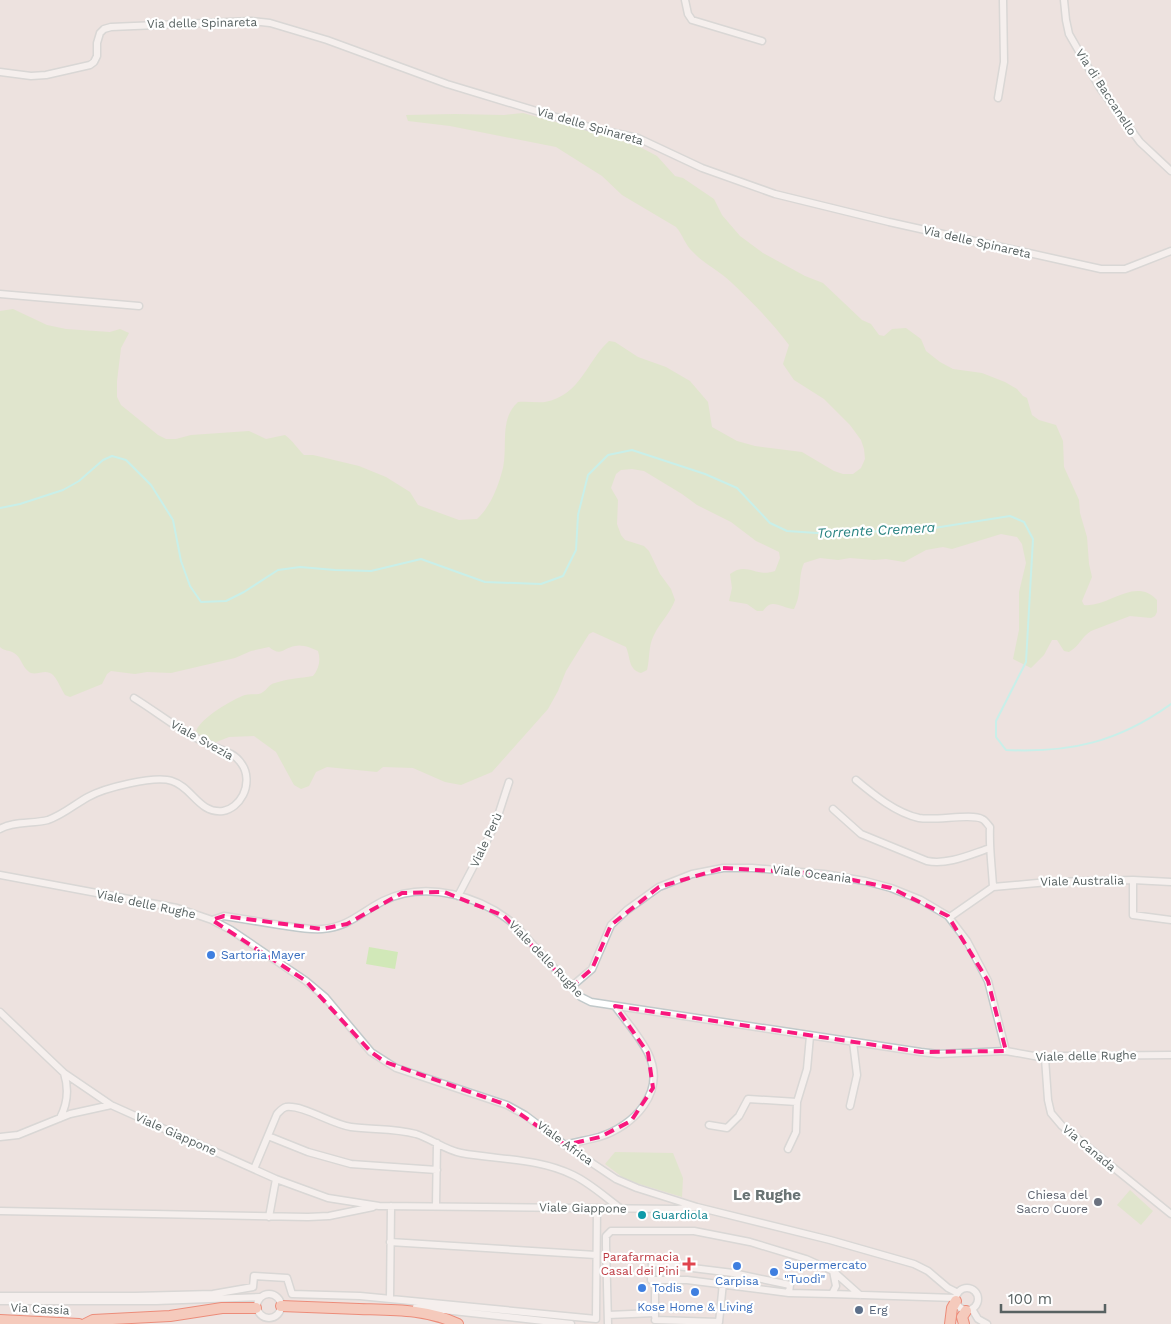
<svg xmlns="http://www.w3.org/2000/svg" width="1171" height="1324" viewBox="0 0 1171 1324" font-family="'Work Sans',sans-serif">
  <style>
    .green { fill: #d1e8b8 }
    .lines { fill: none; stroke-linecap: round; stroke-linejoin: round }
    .stream { stroke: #9dfff6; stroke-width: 2 }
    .minor-casing { stroke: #c1c9ca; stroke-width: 9 }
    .trunk-casing { stroke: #ec2500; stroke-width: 12 }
    .minor { stroke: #fff; stroke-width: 6 }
    .trunk { stroke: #ffae93; stroke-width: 10 }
    .marked { fill: none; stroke: #f9187e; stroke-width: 4; stroke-dasharray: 10 6; stroke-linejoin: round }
    .shop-dot { fill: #3f7fe0; stroke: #fff; stroke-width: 2 }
    .worship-dot { fill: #6b7280; stroke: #fff; stroke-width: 2 }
    .culture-dot { fill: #0f9aa8; stroke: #fff; stroke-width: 2 }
    .health-dot { fill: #e0444e; stroke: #fff; stroke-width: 2 }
    .service-dot { fill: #5c6f8a; stroke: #fff; stroke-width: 2 }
    .labels { text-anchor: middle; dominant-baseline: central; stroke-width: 4.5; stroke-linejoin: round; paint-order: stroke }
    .street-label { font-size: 12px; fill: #586262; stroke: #fff }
    .shop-label { font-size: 12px; fill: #366cbe; stroke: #fff; text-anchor: start }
    .worship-label { font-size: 12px; fill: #5b616d; stroke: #fff; text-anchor: end }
    .culture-label { font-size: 12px; fill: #0d838f; stroke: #fff; text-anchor: start }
    .health-label { font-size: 12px; fill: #be3a42; stroke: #fff; text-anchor: end }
    .service-label { font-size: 12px; fill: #4e5e75; stroke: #fff; text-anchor: start }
    .water-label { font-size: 14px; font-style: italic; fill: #278280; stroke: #fff }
    .quarter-label { font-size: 15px; font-weight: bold; fill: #697474; stroke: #fff }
  </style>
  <rect width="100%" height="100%" fill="#ede2df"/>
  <!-- green -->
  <path class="green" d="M 523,113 L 613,138 L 640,147 L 657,156 L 675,176 L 683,178 L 714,199 L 722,215 L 740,236 L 763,253 L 805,276 L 823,283 L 862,320 L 871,324 L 879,335 L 884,336 L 892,329 L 906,328 L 921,339 L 926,351 L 940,362 L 953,369 L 982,373 L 1005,382 L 1017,389 L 1023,396 L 1027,398 L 1032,415 L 1039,420 L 1056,425 L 1063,441 L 1064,467 L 1079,500 L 1080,513 L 1087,537 L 1089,564 L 1092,577 L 1082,601 L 1084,605 C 1108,608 1135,576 1157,600 L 1157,612 L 1155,616 L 1151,618 L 1130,616 L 1091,631 C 1081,637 1080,646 1069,652 L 1064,651 L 1057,640 L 1052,640 L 1044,655 L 1031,668 L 1013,659 L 1019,630 L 1019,592 L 1026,563 L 1022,544 L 1017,537 L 1001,534 L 952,549 L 943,547 L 926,550 L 904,562 L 886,559 L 874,560 L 850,558 L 838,560 L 820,558 L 804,563 C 797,579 803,591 794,609 C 781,608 772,597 763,611 L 757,611 L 747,604 L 729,601 L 732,588 L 730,574 C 747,561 756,578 775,571 L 780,558 L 779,552 L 756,541 L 731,522 L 697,505 L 682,494 L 644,471 L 632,469 L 621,470 L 616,474 L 611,488 L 618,500 L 617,524 L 621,535 L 625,540 L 644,546 L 649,551 L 660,574 L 671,589 L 675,600 C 670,614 660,622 654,635 C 648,646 650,659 647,670 L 641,673 C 628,669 631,659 626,647 L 593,632 L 589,634 L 566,671 L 558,691 L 548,709 L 492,772 L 461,785 L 445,782 L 413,768 L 383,767 L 377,772 L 327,767 L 316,772 L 309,786 L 301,789 L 294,785 L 276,752 L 254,736 L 229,737 L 214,743 L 209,743 L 202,738 L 196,731 C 201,718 231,700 245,695 C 251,693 258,696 263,692 C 268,689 269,684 275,683 C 286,679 301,678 313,676 C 319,669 321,660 318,651 C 312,648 302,644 295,646 C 283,648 281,657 269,647 L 251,651 L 235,658 L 171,673 L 147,672 L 135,674 L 111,671 L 107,674 L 102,684 L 70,697 L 65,695 C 61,689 58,680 53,675 C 45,667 35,678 28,671 C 22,666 21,657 14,653 C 9,650 4,651 0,647 L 0,311 L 13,309 L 47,325 L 66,329 L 110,332 L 120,329 L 129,333 L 121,348 L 117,381 L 117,397 L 121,405 L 158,435 L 166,439 L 176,439 L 191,435 L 249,431 L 266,439 L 285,435 C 293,441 297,448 304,455 L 313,455 L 359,466 L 386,477 L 410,492 L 418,505 L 459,520 L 477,519 C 491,506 498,487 503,468 C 508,445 499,419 518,402 C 527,401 536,403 545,402 C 581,395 586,362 609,341 L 615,342 L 638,357 L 666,367 L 690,381 L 708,402 L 712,427 L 737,441 L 755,446 L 802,452 L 834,471 L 843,474 L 853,474 L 861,468 L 865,459 L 864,449 L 861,440 L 850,425 L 824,399 L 794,380 L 783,364 L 789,345 C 772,322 752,302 732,283 C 720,271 704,264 693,252 C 685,245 683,235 676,227 L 622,195 L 602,176 L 556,147 L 450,126 L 408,121 L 406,115 L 455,114 L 504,115 Z
    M 369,947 L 398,952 L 395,969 L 366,964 Z
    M 615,1152 L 673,1153 L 683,1178 L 682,1197 L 626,1180 L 605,1164 Z
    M 1130,1190 L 1153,1211 L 1141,1225 L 1117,1205 Z"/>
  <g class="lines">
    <!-- stream -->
    <path class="stream" d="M 0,508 L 20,504 L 63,490 L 79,481 L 103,460 L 112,456 L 126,460 L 151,485 L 173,520 L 181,561 L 190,586 L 201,602 L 226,601 L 244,592 L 278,570 L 300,567 L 335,570 L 371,571 L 421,559 L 485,582 L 541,584 L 563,576 L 576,550 L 578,515 L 588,475 L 608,455 L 632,450 L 705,474 L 737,488 L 770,523 L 787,531 L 832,534 L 934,528 L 1010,516 L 1024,522 L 1033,539 L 1026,662 L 996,721 L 996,737 L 1006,750 C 1071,753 1118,742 1171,704"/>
    <!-- minor casing -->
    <g class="minor-casing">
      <path id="minor" d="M 685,0 L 688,14 L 692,20 L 762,41
        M 1064,0 L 1066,20 L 1069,34 L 1100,88 L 1140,142 L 1171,171
        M 0,72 L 31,76 L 46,75 L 90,65 L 94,62 L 97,56 L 97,43 L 100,33 L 104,29 L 111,27 L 251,21 L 270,23 L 327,40 L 447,84 L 596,129 L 638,138 L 702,168 L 775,194 L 889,222 L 1101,269 L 1125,269 L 1171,251
        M 998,98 L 1004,62 L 1003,0
        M 0,294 L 139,306
        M 856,780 C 874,795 896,813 919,818 C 936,821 972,813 982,819 C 985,820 988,825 990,827 C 989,847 992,867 993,887
        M 833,809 L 861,834 L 927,861 C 948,865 969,855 990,848
        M 0,829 C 13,821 33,824 48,820 C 63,815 75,804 88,797 C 104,788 155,775 172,781 C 192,787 199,814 223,811 C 231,810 239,803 243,795 C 248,785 248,772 241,763 C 235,754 225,751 215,747 C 183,734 163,716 134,698
        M 0,875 L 177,908 L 212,920 L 231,930 L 306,981 L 325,997 L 371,1052 L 396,1068 L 507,1105 L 525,1115 L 565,1145 L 616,1179 L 637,1188 L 697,1207 L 830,1240 L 914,1264 L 928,1271 L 948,1288 L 958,1293
        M 1133,880 L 1133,915 L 1171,920
        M 458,896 L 495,825 L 509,782
        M 950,917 L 993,887 L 1048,882 L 1133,880 L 1171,882
        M 212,920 L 224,916 C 242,919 261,922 280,925 C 294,927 308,930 322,929 C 349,927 361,912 383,901 C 426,880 481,896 515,925 L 581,997 L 591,1002 L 921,1052 L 938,1054 L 1006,1051 L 1045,1058 L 1060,1056 L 1171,1055
        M 571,987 L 592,969 L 611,925 L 627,910 L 659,887 L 692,874 L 723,868 L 752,868 L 824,874 L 865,881 L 891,888 L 921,900 L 948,916 L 967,941 L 988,981 L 1006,1051
        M 0,1012 L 64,1073 L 111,1105 L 276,1179 L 328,1198 L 379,1206 L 677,1209 L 695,1207
        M 1045,1058 L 1048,1100 L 1051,1113 L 1062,1126 L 1171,1214
        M 850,1106 L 857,1075 L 853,1042
        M 60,1118 C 68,1103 69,1089 64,1073
        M 709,1125 L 727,1128 L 739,1116 L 748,1099 L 797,1102
        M 268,1136 L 308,1152 L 351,1164 L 437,1170
        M 0,1137 L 18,1135 L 70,1114 L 111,1105
        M 565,1145 C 576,1142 588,1140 599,1137 C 634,1126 667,1092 648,1053 C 640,1037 626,1021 615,1006
        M 788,1149 L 796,1132 L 797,1102 L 807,1069 L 810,1036
        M 254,1169 L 277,1114 C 280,1111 282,1108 286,1107 C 304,1105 331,1124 351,1127 C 373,1130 394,1128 416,1134 C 432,1139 445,1150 461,1153 C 499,1160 538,1158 573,1175 C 590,1183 605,1197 620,1208
        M 436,1206 L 437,1143
        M 0,1211 L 308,1217 L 329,1216 L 373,1207
        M 269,1217 L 276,1179
        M 390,1242 L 596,1255
        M 833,1271 L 860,1295
        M 655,1280 L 651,1280 L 652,1263 L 733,1273 L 790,1285 L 789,1293
        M 655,1280 L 655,1316
        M956 1299a11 11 0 1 1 22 0a11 11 0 1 1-22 0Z
        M257 1306a12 12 0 1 1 24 0a12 12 0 1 1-24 0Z
        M 832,1294 L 956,1298
        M 0,1296 L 135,1296 L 213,1294 L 253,1287 L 254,1276 L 287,1278 L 292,1294 L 360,1296 L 596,1319 L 597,1208
        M 390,1299 L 391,1206
        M 0,1301 L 156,1301 L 260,1297
        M 416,1307 L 571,1324
        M 972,1309 L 978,1319 L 987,1324
        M 608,1315 L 655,1313
        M 655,1320 L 719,1322
        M 717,1323 L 719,1322 L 723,1283
        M 608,1324 L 606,1245 L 606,1236 L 611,1231 L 694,1231 L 750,1242 L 806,1259 L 833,1271 L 836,1286 L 832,1294 L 789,1293 L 687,1280 L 655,1280"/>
    </g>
    <!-- trunk casing -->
    <g class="trunk-casing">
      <path id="trunk" d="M 281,1306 C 307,1307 333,1308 359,1309 C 393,1310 427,1309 458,1324
        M 0,1320 L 79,1324
        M 85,1324 L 93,1320 L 170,1316 L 222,1308 L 256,1308
        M 950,1324 L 952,1308 L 956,1301
        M 964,1324 L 962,1317 L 966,1311"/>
    </g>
    <!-- minor -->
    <use href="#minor" class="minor"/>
    <!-- trunk -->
    <use href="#trunk" class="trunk"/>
  </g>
  <!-- marked area -->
  <path d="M0 0H1171V1324H0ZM 723,868 L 824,874 L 891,888 L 948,916 L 988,981 L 1006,1051 L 921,1052 L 615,1006 L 648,1053 L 653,1088 L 631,1121 L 600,1137 L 565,1145 L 507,1105 L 385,1062 L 371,1052 L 306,981 L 212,920 L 224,916 L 322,929 L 347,924 L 402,893 L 444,892 L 504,916 L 571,987 L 592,969 L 611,925 L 659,887 Z" fill="#ede2df" fill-opacity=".55" fill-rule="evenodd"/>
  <path class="marked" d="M 723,868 L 824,874 L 891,888 L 948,916 L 988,981 L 1006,1051 L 921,1052 L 615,1006 L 648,1053 L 653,1088 L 631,1121 L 600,1137 L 565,1145 L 507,1105 L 385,1062 L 371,1052 L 306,981 L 212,920 L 224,916 L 322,929 L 347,924 L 402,893 L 444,892 L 504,916 L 571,987 L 592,969 L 611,925 L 659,887 Z"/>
  <!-- markers -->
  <g class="shop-dot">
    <circle cx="211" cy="955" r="5"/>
    <circle cx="737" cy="1266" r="5"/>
    <circle cx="774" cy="1272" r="5"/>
    <circle cx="642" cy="1288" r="5"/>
    <circle cx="695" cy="1292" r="5"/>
  </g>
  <circle class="worship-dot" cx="1098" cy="1202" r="5"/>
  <circle class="culture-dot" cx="642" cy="1215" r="5"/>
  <path class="health-dot" d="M686.5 1256.5h5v5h5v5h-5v5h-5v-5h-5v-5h5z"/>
  <circle class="service-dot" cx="859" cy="1310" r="5"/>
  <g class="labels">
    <!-- street labels -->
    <g class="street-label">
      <text transform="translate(202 23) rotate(-1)">Via delle Spinareta</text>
      <text transform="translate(1106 92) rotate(57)">Via di Baccanello</text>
      <text transform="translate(590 126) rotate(16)">Via delle Spinareta</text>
      <text transform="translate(977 242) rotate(13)">Via delle Spinareta</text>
      <text transform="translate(202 740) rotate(29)">Viale Svezia</text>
      <text transform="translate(486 840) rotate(-65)">Viale Perù</text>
      <text transform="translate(812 874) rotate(7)">Viale Oceania</text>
      <text transform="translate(1082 881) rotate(-1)">Viale Australia</text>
      <text transform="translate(146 904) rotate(12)">Viale delle Rughe</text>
      <text transform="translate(546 959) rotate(46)">Viale delle Rughe</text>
      <text transform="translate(1086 1056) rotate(-1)">Viale delle Rughe</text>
      <text transform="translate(176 1134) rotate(24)">Viale Giappone</text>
      <text transform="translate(565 1143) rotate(36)">Viale Africa</text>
      <text transform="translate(1089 1148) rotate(40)">Via Canada</text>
      <text transform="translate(583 1208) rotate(1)">Viale Giappone</text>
      <text transform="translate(40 1309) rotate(3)">Via Cassia</text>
    </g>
    <!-- shop labels -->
    <g class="shop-label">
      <text x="221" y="955">Sartoria Mayer</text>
      <text x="784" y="1265">Supermercato<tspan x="784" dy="14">"Tuodì"</tspan></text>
      <text x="737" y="1281" text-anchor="middle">Carpisa</text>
      <text x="652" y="1288">Todis</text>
      <text x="695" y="1307" text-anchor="middle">Kose Home &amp; Living</text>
    </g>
    <!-- worship labels -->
    <g class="worship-label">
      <text x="1088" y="1195">Chiesa del<tspan x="1088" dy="14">Sacro Cuore</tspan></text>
    </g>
    <!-- culture labels -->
    <g class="culture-label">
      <text x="652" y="1215">Guardiola</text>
    </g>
    <!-- health labels -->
    <g class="health-label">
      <text x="679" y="1257">Parafarmacia<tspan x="679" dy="14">Casal dei Pini</tspan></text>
    </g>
    <!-- service labels -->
    <g class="service-label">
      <text x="869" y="1310">Erg</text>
    </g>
    <!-- water labels -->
    <g class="water-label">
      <text transform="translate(876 530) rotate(-3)">Torrente Cremera</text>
    </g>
    <!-- quarter labels -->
    <g class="quarter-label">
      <text x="767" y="1195">Le Rughe</text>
    </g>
  </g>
  <!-- scale -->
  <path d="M1001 1304v8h104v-8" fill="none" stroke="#586262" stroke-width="2.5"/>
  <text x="1008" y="1304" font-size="15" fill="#586262" stroke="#ffffff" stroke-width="4" paint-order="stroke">100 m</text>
</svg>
